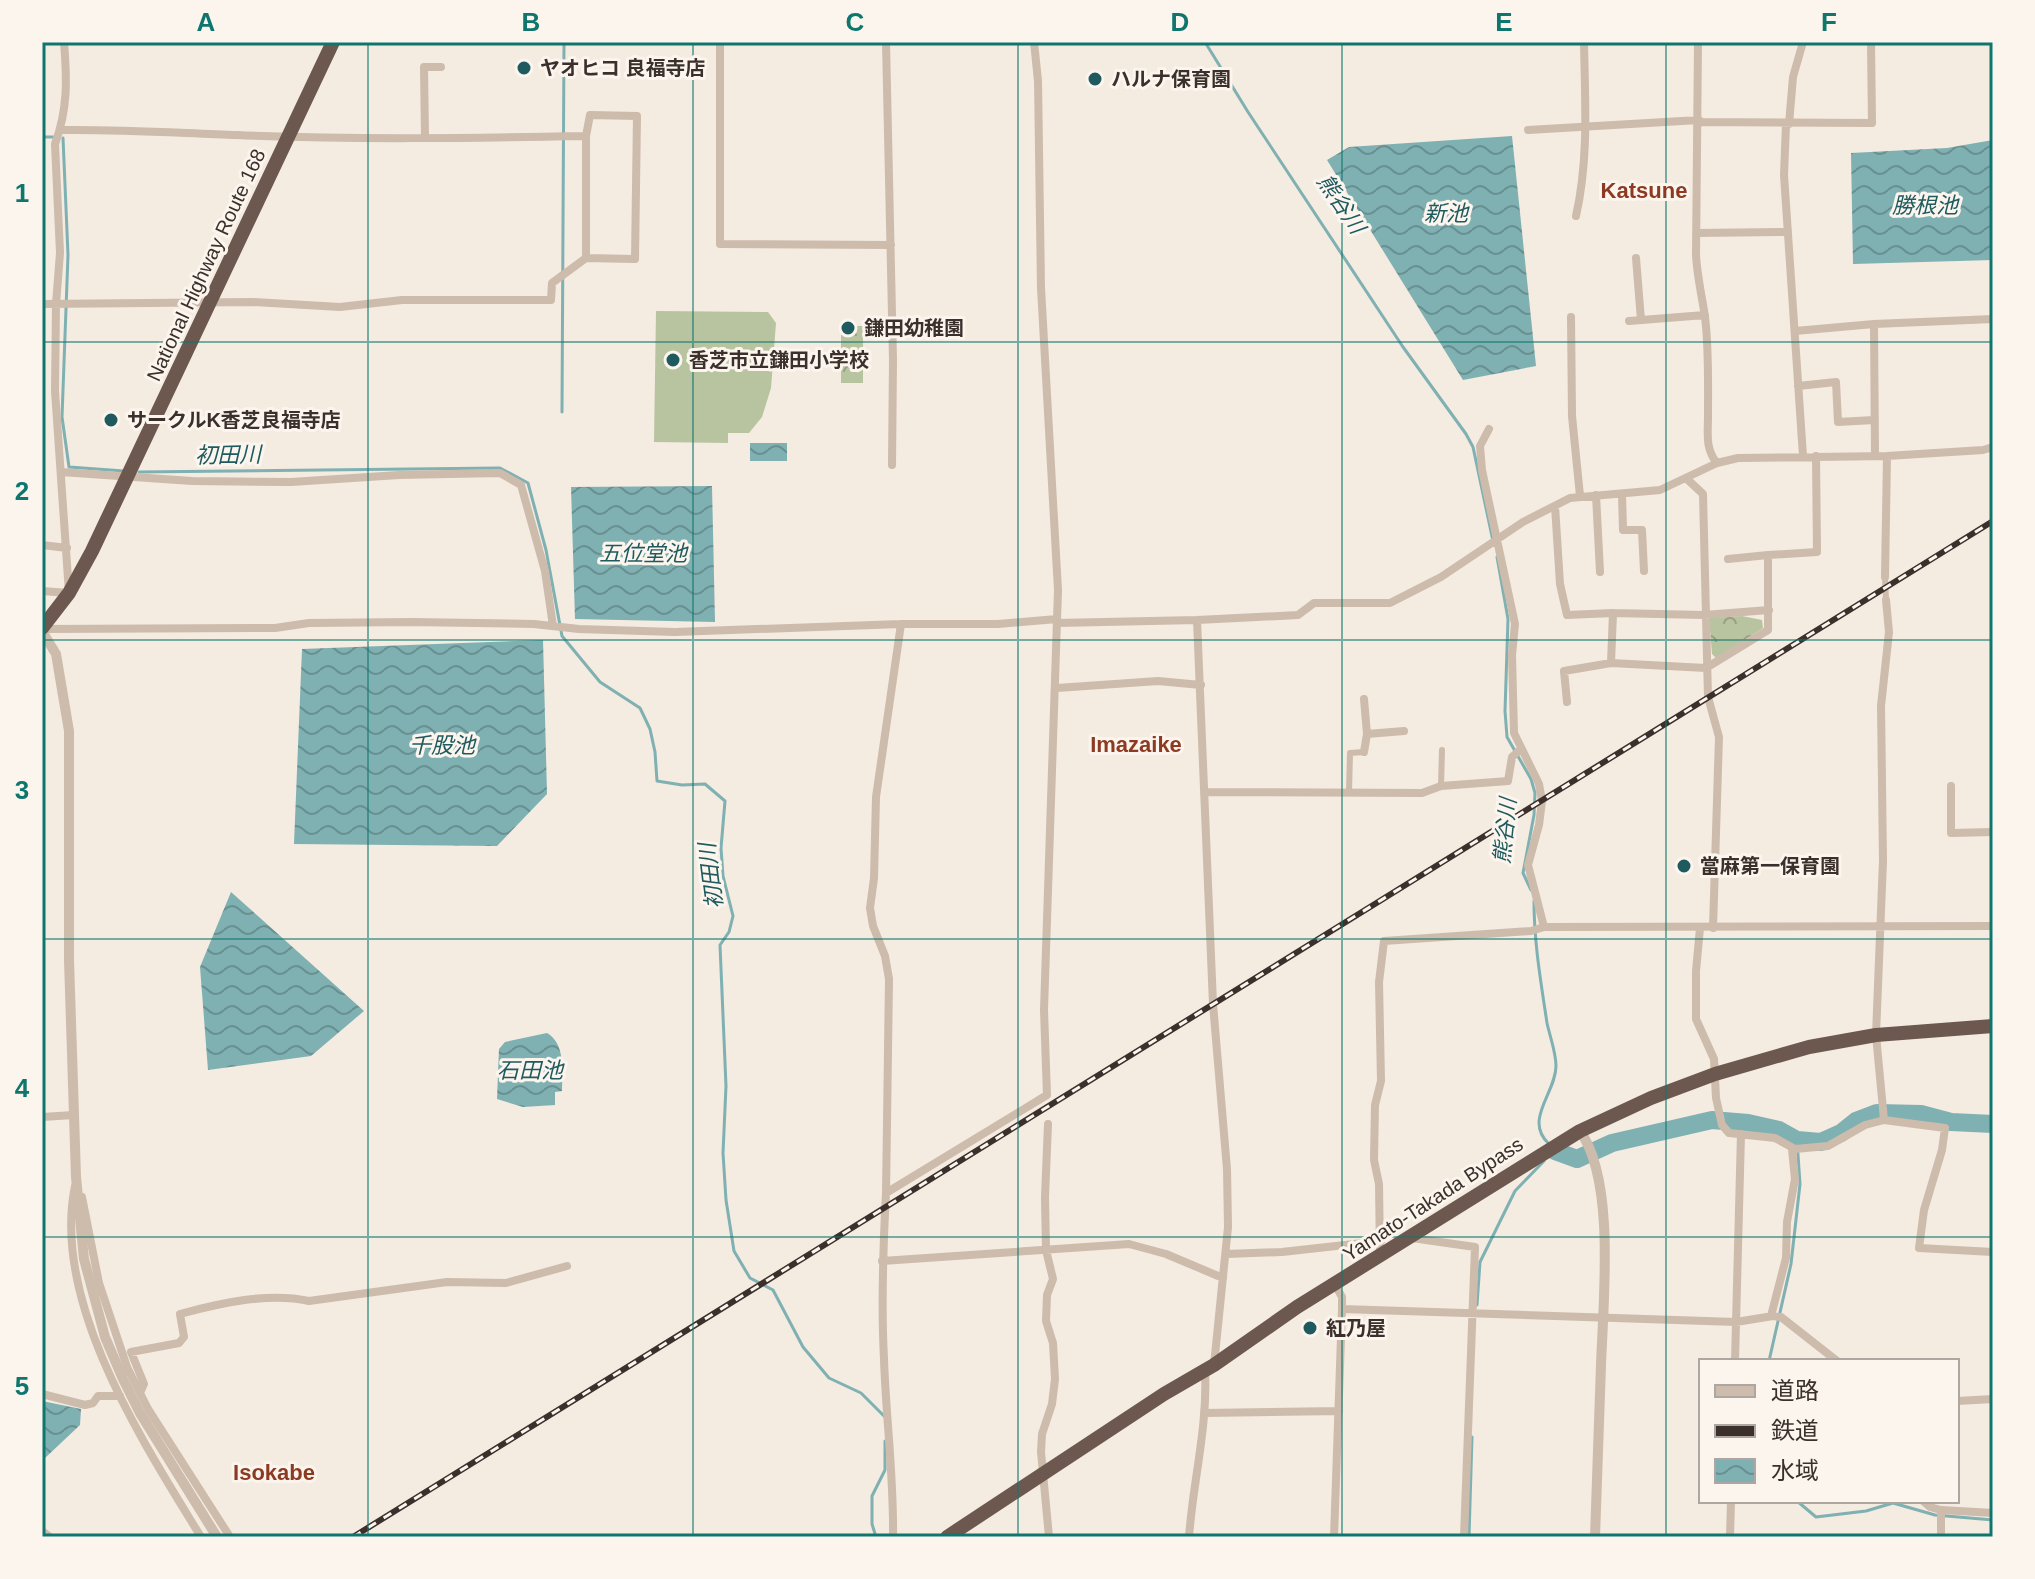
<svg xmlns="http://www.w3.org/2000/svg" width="2035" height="1579" viewBox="0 0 2035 1579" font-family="Helvetica,'Noto Sans JP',sans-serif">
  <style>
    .park { fill: url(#park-crowns) }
    .garden { fill: #b8c4a0 }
    .water { fill: url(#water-waves) }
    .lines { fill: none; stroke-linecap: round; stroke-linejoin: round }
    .stream { stroke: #7fb0b2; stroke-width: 3 }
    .river { stroke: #7fb0b2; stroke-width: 18 }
    .pedestrian { stroke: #cdbbac; stroke-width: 6 }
    .minor { stroke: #cdbbac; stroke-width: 8 }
    .tertiary { stroke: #cdbbac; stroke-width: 10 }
    .trunk { stroke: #6c584f; stroke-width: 14 }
    .rail-casing { stroke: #3b302b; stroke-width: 6 }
    .rail { stroke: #fbf5ee; stroke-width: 3; stroke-dasharray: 9; stroke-linecap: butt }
    .grid { fill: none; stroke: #0f766e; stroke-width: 2; stroke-opacity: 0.55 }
    .poi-dot { fill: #1f5a5e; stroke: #fbf5ee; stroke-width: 3 }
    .labels { text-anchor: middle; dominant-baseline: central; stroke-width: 6; stroke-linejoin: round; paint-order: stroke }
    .poi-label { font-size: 20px; font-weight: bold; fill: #3b302b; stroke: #fbf5ee; text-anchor: start }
    .street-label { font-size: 20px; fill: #3b302b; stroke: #fbf5ee }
    .neighbourhood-label { font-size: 22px; font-weight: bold; fill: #8c3b22; stroke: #fbf5ee }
    .water-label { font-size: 22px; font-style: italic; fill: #1f5a5e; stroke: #fbf5ee }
    .neatline { fill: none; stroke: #0f766e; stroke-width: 3 }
    .grid-label { font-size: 26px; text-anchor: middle; font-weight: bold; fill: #0f766e }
  </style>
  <defs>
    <pattern id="park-crowns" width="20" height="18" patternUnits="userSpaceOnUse" patternTransform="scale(2)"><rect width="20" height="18" fill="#b8c4a0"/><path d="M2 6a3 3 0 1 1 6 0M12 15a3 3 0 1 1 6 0" fill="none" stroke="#97a083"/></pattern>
    <pattern id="water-waves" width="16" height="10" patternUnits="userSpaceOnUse" patternTransform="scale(2)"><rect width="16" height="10" fill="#7fb0b2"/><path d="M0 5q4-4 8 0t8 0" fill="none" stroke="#699091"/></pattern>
  </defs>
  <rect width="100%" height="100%" fill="#f4ebe1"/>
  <!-- park -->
  <path class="park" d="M 841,326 L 863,326 L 863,383 L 841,383 Z
    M 1742,616 L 1762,620 L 1763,628 L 1716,658 L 1712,654 L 1709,618 Z"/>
  <!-- garden -->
  <path class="garden" d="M 656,311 L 768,312 L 776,323 L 771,388 L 762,417 L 749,433 L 728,433 L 728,443 L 654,442 Z"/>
  <!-- water -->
  <path class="water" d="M 1512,136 L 1536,366 L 1463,380 L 1327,160 L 1349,147 Z
    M 1993,140 L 1993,260 L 1853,264 L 1851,153 L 1947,148 Z
    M 750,443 L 787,443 L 787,461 L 750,461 Z
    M 712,486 L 715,622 L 575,619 L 571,487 Z
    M 543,640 L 547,794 L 497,846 L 294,844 L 302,649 Z
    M 231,892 L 364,1011 L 311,1056 L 208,1070 L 200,967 Z
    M 547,1033 C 566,1044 562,1072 562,1091 L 555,1092 L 555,1105 L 523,1107 L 497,1099 L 499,1049 L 505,1042 Z
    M 42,1401 L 81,1409 L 80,1425 L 45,1458 L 42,1458 Z"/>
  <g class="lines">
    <!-- stream -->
    <path class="stream" d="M 1205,42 L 1248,112 L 1403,347 L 1466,434 L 1473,447 L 1493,541
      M 42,137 L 53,137
      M 63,138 L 68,255 L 62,417 L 69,467 L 124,471
      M 562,412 L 564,42
      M 139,472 L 500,468 L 528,483 L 546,550 L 562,636 L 600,682 L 640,708 L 650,729 L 655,752 L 657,781 L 682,785 L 705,784 L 725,801 L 721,848 L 723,876 L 733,916 L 729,932 L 720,945 L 726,1086 L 723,1153 L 726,1200 L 734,1251 L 750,1278 L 773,1290 L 803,1347 L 829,1378 L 861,1393 L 885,1417
      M 1497,557 L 1508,619 L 1505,711 L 1507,737 L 1531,779 L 1535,793 L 1534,815 L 1523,873 L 1531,890
      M 1534,901 C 1534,943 1541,983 1547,1023 C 1550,1037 1556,1052 1556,1066 C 1556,1093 1523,1120 1549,1144
      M 1477,1305 L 1480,1262 L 1515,1191 L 1544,1161
      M 1769,1361 L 1791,1264 L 1800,1184 L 1797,1140
      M 1797,1501 L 1816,1517 L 1866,1511 L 1893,1503 L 1935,1515 L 1993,1520
      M 876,1537 L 872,1524 L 872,1496 L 885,1470 L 885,1441
      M 1469,1537 L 1472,1437"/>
    <!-- river -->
    <path class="river" d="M 1555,1151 L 1577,1159 L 1612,1143 L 1712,1120 L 1748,1123 L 1779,1130 L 1797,1140 L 1821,1142 L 1841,1133 L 1856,1121 L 1877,1113 L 1921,1114 L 1951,1122 L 1993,1124"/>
    <!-- pedestrian -->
    <path class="pedestrian" d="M 1885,577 L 1886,600
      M 1441,786 L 1442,750
      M 1349,792 L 1350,753 L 1364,752"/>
    <!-- minor -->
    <path class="minor" d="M 720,42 L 720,244 L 891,245
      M 886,42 L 893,360 L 892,465
      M 1698,42 L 1696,255 C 1697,276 1702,296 1705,317 C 1709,349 1708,383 1708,416 C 1708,433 1705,449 1717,463
      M 1699,122 L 1872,123 L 1871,42
      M 1786,124 L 1784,175 L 1803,456
      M 1789,124 L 1793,77 L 1803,42
      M 60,130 C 120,129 178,133 237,135 C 353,140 470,138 586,136
      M 1528,130 L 1699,120
      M 425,137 L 424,67 L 441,67
      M 1576,216 C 1589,158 1585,101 1584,42
      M 1696,233 L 1788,232
      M 1636,258 L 1641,320
      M 42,304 L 252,302 L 340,307 L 402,300 L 551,300 L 552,283 L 586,258 L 586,136 L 590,115 L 637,116 L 635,259 L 586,258
      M 1571,317 L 1572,416 L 1580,496
      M 1629,321 L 1705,315
      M 1874,324 L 1875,456
      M 1795,331 L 1874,324 L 1993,319
      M 1798,386 L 1836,382 L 1838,422 L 1874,420
      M 1489,429 L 1480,446 L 1482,470 L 1515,624 L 1512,655 L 1514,733 L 1539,784 L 1542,801 L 1539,825 L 1528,865 L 1544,927
      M 61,472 L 192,481 L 291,482 L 399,475 L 500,473 L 521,485 L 545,571 L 553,626
      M 1687,479 L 1703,494 L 1708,697 L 1719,737 L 1713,928
      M 1622,494 L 1623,530 L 1642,530 L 1644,571
      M 1596,495 L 1600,572
      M 1555,506 L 1560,584 L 1567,615 L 1613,613 L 1704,615 L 1769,610
      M 42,545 L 67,548
      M 1728,559 L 1768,555
      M 1885,577 L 1887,456
      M 42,591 L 69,593 L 55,391 L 56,304 L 60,253 L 55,144 C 68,109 67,79 64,42
      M 1886,600 L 1889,632 L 1881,706 L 1883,861 L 1876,1035 L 1884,1120 L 1945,1128 L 1942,1150 L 1924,1210 L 1919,1248 L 1993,1252
      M 1197,620 L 1213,1004 L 1227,1169 L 1228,1227 L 1214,1365
      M 1057,623 L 1197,620 L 1298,615 L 1314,603 L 1390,603 L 1441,577 L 1523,522 L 1570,498 L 1660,490 L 1717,463 L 1738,458 L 1887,456 L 1983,450 L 1993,447
      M 42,629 L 275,628 L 309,623 L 412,622 L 534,624 L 579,629 L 675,632 L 901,624 L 998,624 L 1057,619
      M 1611,663 L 1613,613
      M 1057,688 L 1158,681 L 1201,685
      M 1364,699 L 1367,734 L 1404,731
      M 1567,702 L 1564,671 L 1611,663 L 1706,668 L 1768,630 L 1768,555 L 1817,552 L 1816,456
      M 1364,752 L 1367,734
      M 1951,786 L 1951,833 L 1993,832
      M 1204,792 L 1422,793 L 1441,786 L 1508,781 L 1512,757 L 1521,749
      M 1700,928 L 1696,971 L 1696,1019 L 1714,1059 L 1716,1098 L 1722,1125 L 1729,1133 L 1775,1138 L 1795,1149 L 1828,1146 L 1865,1125 L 1884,1120
      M 42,1117 L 74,1115
      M 1048,1124 L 1045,1197 L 1046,1250 L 1053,1279 L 1047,1295 L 1046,1321 L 1053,1343 L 1055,1379 L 1052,1404 L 1042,1434 L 1041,1452 L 1049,1537
      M 75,1186 C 51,1302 143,1442 201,1537
      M 886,1193 L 889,979 L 885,956 L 873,926 L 870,908 L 874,878 L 876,797 L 901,624
      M 82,1197 L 99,1283 L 127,1367 L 148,1409 L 230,1537
      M 1412,1238 L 1475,1247 L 1464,1537
      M 1226,1254 L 1282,1252 L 1381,1241
      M 1380,1256 L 1379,1184 L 1374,1160 L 1375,1105 L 1381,1081 L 1379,982 L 1384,941 L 1531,931 L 1544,927 L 1993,926
      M 882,1261 L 1129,1244 L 1166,1254 L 1223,1278
      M 1342,1309 L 1736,1322 L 1773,1316 L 1781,1317 L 1837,1361
      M 1771,1316 L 1786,1258 L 1787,1222 L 1795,1179 L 1792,1149
      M 1735,1361 L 1741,1134
      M 140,1393 L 144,1384 L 131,1352 L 179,1343 L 184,1337 L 180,1314 C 220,1303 269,1292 309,1301 L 447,1282 L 506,1283 L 567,1266
      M 42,1394 L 85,1405 L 93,1403 L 98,1396 L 120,1396
      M 1957,1401 L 1993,1399
      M 1204,1413 L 1339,1411
      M 1923,1501 L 1930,1507 L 1941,1510 L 1941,1537
      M 1941,1510 L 1993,1513
      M 42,1531 L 50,1537
      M 893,1537 C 894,1477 886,1419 884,1359 C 881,1304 883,1249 886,1193 L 1047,1095 L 1044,1010 L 1058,590 L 1041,288 L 1038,81 L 1034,42
      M 1189,1537 C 1193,1481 1208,1426 1205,1370
      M 1334,1537 L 1342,1309 L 1342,1297 L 1335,1285
      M 1730,1537 L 1731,1501"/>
    <!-- tertiary -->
    <path class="tertiary" d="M 42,631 L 56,654 L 69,731 L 69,960 L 76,1177 L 84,1259 L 105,1337 L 123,1379 L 140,1413 L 217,1537
      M 1580,1131 C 1616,1181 1603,1303 1601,1365 C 1599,1423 1597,1480 1595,1537"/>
    <!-- trunk -->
    <path class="trunk" d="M 42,628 L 69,593 L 92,551 L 333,42
      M 947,1537 L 1164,1394 L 1214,1365 L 1297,1307 L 1580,1131 L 1651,1098 L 1715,1074 L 1809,1047 L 1876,1035 L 1993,1026"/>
    <!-- rail casing -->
    <g class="rail-casing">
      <path id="rail" d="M 353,1537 L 1993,521"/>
    </g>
    <!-- rail -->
    <use href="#rail" class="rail"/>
  </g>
  <!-- grid -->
  <path class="grid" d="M 368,42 L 368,1537M 693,42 L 693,1537M 1018,42 L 1018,1537M 1342,42 L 1342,1537M 1666,42 L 1666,1537M 42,342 L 1993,342M 42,640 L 1993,640M 42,939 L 1993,939M 42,1237 L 1993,1237"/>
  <!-- markers -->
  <g class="poi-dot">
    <circle cx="524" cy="68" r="8"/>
    <circle cx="1095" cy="79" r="8"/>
    <circle cx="848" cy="328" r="8"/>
    <circle cx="673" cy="360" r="8"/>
    <circle cx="111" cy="420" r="8"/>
    <circle cx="1684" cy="866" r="8"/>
    <circle cx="1310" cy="1328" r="8"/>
  </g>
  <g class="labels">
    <!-- poi labels -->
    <g class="poi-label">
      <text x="540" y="68">ヤオヒコ 良福寺店</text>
      <text x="1111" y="79">ハルナ保育園</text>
      <text x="864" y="328">鎌田幼稚園</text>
      <text x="689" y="360">香芝市立鎌田小学校</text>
      <text x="127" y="420">サークルK香芝良福寺店</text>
      <text x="1700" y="866">當麻第一保育園</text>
      <text x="1326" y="1328">紅乃屋</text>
    </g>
    <!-- street labels -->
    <g class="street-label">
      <text transform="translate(206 265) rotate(-65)">National Highway Route 168</text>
      <text transform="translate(1433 1199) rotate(-33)">Yamato-Takada Bypass</text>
    </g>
    <!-- neighbourhood labels -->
    <g class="neighbourhood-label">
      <text x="1644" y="190">Katsune</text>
      <text x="1136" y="744">Imazaike</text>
      <text x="274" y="1472">Isokabe</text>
    </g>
    <!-- water labels -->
    <g class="water-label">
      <text transform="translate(1341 204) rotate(56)">熊谷川</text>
      <text x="1925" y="205">勝根池</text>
      <text x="1446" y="213">新池</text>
      <text transform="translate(228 455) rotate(-1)">初田川</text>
      <text x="643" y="553">五位堂池</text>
      <text x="442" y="745">千股池</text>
      <text transform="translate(1505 831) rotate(-84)">熊谷川</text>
      <text transform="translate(711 876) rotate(-97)">初田川</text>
      <text x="530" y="1070">石田池</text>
    </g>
  </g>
  <!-- border -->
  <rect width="2035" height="1579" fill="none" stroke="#fbf5ee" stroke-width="88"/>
  <!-- legend -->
  <rect x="1699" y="1359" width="260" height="144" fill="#fbf5ee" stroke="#aea6a0" stroke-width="2"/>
  <rect x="1715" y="1385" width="40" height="12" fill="#cdbbac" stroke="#aea6a0" stroke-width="2"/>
  <text x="1771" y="1399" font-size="24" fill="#3b302b">道路</text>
  <rect x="1715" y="1425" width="40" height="12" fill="#3b302b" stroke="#aea6a0" stroke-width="2"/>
  <text x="1771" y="1439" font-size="24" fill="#3b302b">鉄道</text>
  <rect x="1715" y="1459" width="40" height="24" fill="url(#water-waves)" stroke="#aea6a0" stroke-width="2"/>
  <text x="1771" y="1479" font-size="24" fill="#3b302b">水域</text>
  <rect x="44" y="44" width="1947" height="1491" class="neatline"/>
  <g class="grid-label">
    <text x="206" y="31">A</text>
    <text x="531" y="31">B</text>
    <text x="855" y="31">C</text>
    <text x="1180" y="31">D</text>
    <text x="1504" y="31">E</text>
    <text x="1829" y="31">F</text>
    <text x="22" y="202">1</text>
    <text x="22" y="500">2</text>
    <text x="22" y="799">3</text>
    <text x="22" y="1097">4</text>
    <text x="22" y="1395">5</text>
  </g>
</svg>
